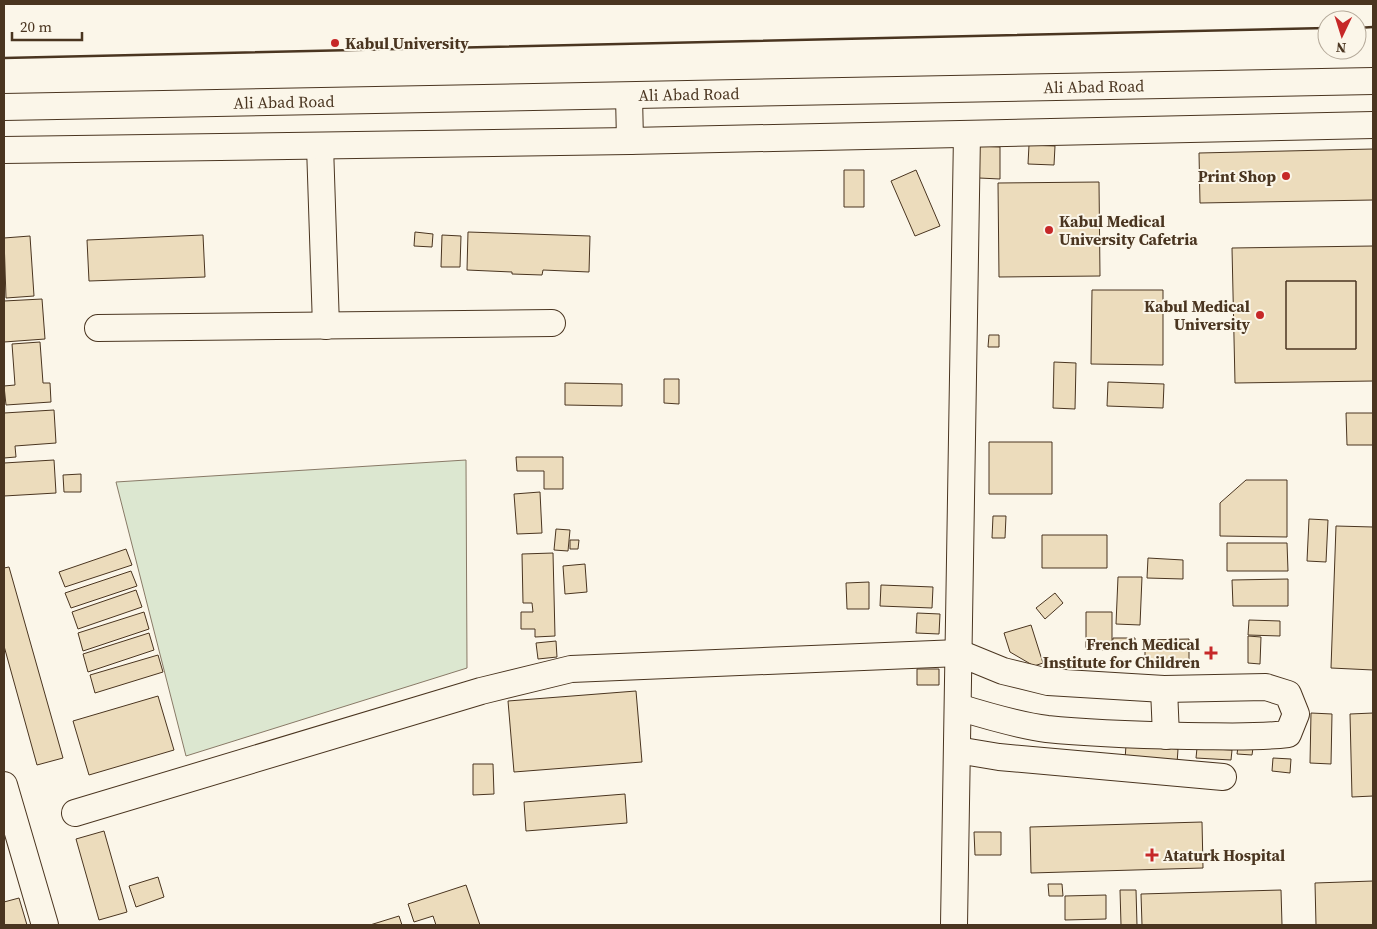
<svg xmlns="http://www.w3.org/2000/svg" width="1377" height="929" viewBox="0 0 1377 929" font-family="'Source Serif 4',serif">
  <style>
    .green { fill: #dce7d0; stroke: #887966 }
    .building { fill: #ecdcbc; stroke: #4a3520; fill-rule: evenodd }
    .lines { fill: none; stroke-linecap: round; stroke-linejoin: round }
    .minor-casing { stroke: #4a3520; stroke-width: 28 }
    .minor { stroke: #fbf6e9; stroke-width: 26 }
    .wall { stroke: #4a3520; stroke-width: 2.5 }
    .poi-dot { fill: #c62828; stroke: #fbf6e9; stroke-width: 2 }
    .labels { text-anchor: middle; dominant-baseline: central; stroke-width: 4; stroke-linejoin: round; paint-order: stroke }
    .poi-label { font-size: 16px; font-weight: bold; fill: #4a3520; stroke: #fbf6e9; text-anchor: start }
    .street-label { font-size: 16px; fill: #4a3520; stroke: #fbf6e9 }
  </style>
  <rect width="100%" height="100%" fill="#fbf6e9"/>
  <!-- green -->
  <path class="green" d="M 466,460 L 467,668 L 186,756 L 116,482 Z"/>
  <!-- building -->
  <path class="building" d="M 1029,145 L 1055,146 L 1054,165 L 1028,164 Z
    M 979,146 L 1000,147 L 1000,179 L 979,178 Z
    M 1373,149 L 1373,200 L 1200,203 L 1199,153 Z
    M 844,170 L 864,170 L 864,207 L 844,207 Z
    M 916,170 L 940,226 L 915,236 L 891,181 Z
    M 1099,182 L 1100,276 L 999,277 L 998,183 Z
    M 415,232 L 433,234 L 432,247 L 414,246 Z
    M 468,232 L 590,236 L 589,272 L 543,270 L 542,275 L 512,274 L 512,272 L 467,270 Z
    M 203,235 L 205,277 L 89,281 L 87,240 Z
    M 442,235 L 461,236 L 460,267 L 441,267 Z
    M 30,236 L 34,296 L 6,298 L 4,238 Z
    M 1373,246 L 1373,381 L 1235,383 L 1232,248 ZM 1286,281 L 1356,281 L 1356,349 L 1286,349 Z
    M 1286,281 L 1356,281 L 1356,349 L 1286,349 Z
    M 1092,290 L 1163,290 L 1163,365 L 1091,364 Z
    M 42,299 L 45,339 L 4,342 L 4,301 Z
    M 989,335 L 999,335 L 999,347 L 988,347 Z
    M 40,342 L 43,383 L 50,383 L 51,402 L 6,405 L 4,386 L 15,385 L 12,344 Z
    M 1054,362 L 1076,363 L 1075,409 L 1053,408 Z
    M 664,379 L 679,379 L 679,404 L 664,403 Z
    M 1108,382 L 1164,384 L 1163,408 L 1107,406 Z
    M 565,383 L 622,384 L 622,406 L 565,405 Z
    M 54,410 L 56,443 L 15,446 L 16,457 L 4,458 L 4,413 Z
    M 1346,413 L 1373,413 L 1373,445 L 1347,445 Z
    M 989,442 L 1052,442 L 1052,494 L 989,494 Z
    M 516,457 L 563,457 L 563,489 L 544,489 L 544,471 L 517,471 Z
    M 54,460 L 56,493 L 4,496 L 4,463 Z
    M 81,474 L 81,492 L 64,492 L 63,475 Z
    M 1246,480 L 1287,480 L 1287,537 L 1220,536 L 1220,503 Z
    M 540,492 L 542,533 L 517,534 L 514,494 Z
    M 993,516 L 1006,516 L 1005,538 L 992,538 Z
    M 1309,519 L 1328,520 L 1326,562 L 1307,561 Z
    M 1336,526 L 1373,527 L 1373,670 L 1331,668 Z
    M 556,529 L 570,530 L 568,551 L 554,550 Z
    M 1042,535 L 1107,535 L 1107,568 L 1042,568 Z
    M 570,540 L 579,540 L 578,549 L 570,549 Z
    M 1227,543 L 1287,543 L 1288,571 L 1227,571 Z
    M 126,549 L 132,565 L 65,587 L 59,572 Z
    M 553,553 L 555,636 L 535,637 L 535,629 L 521,629 L 521,612 L 533,612 L 532,603 L 523,603 L 522,554 Z
    M 1148,558 L 1183,560 L 1183,579 L 1147,578 Z
    M 585,564 L 587,592 L 565,594 L 563,566 Z
    M 9,567 L 63,758 L 37,765 L 4,646 L 4,568 Z
    M 131,571 L 137,586 L 71,608 L 65,593 Z
    M 1118,577 L 1142,577 L 1140,625 L 1116,624 Z
    M 1288,579 L 1288,606 L 1233,606 L 1232,580 Z
    M 869,582 L 869,609 L 847,609 L 846,583 Z
    M 881,585 L 933,587 L 932,608 L 880,606 Z
    M 136,590 L 142,607 L 78,629 L 72,612 Z
    M 1055,593 L 1063,603 L 1045,619 L 1036,608 Z
    M 144,612 L 149,629 L 83,651 L 78,633 Z
    M 1086,612 L 1112,612 L 1112,650 L 1086,650 Z
    M 917,613 L 940,614 L 939,634 L 916,633 Z
    M 1249,620 L 1280,621 L 1280,636 L 1248,635 Z
    M 1031,625 L 1043,663 L 1034,666 L 1010,652 L 1004,633 Z
    M 149,633 L 154,650 L 88,672 L 83,654 Z
    M 1248,636 L 1261,637 L 1260,664 L 1248,663 Z
    M 1113,638 L 1135,638 L 1135,650 L 1112,651 Z
    M 1189,639 L 1189,660 L 1145,660 L 1145,640 Z
    M 556,641 L 557,657 L 538,659 L 536,643 Z
    M 158,655 L 163,672 L 95,693 L 90,675 Z
    M 917,669 L 939,669 L 939,685 L 917,685 Z
    M 636,691 L 642,762 L 514,772 L 508,701 Z
    M 158,696 L 174,750 L 89,775 L 73,721 Z
    M 1311,713 L 1332,714 L 1331,764 L 1310,763 Z
    M 1373,713 L 1373,796 L 1352,797 L 1350,714 Z
    M 1126,745 L 1178,749 L 1177,764 L 1125,760 Z
    M 1238,747 L 1253,748 L 1252,755 L 1237,754 Z
    M 1197,748 L 1232,750 L 1231,760 L 1196,758 Z
    M 1273,758 L 1291,759 L 1290,773 L 1272,771 Z
    M 473,764 L 493,764 L 494,794 L 473,795 Z
    M 625,794 L 627,823 L 526,831 L 524,802 Z
    M 1202,822 L 1203,868 L 1031,873 L 1030,827 Z
    M 104,831 L 127,912 L 99,920 L 76,839 Z
    M 974,832 L 1001,832 L 1001,855 L 975,855 Z
    M 158,877 L 164,897 L 136,907 L 129,886 Z
    M 1373,881 L 1373,925 L 1316,925 L 1315,883 Z
    M 1048,884 L 1062,884 L 1063,896 L 1049,896 Z
    M 466,885 L 480,925 L 436,925 L 433,916 L 414,922 L 408,904 Z
    M 1120,890 L 1136,890 L 1137,925 L 1121,925 Z
    M 1281,890 L 1282,925 L 1142,925 L 1141,894 Z
    M 1106,895 L 1106,919 L 1065,920 L 1065,896 Z
    M 19,898 L 27,925 L 4,925 L 4,902 Z
    M 399,916 L 402,925 L 370,925 Z"/>
  <g class="lines">
    <!-- minor casing -->
    <g class="minor-casing">
      <g id="minor">
        <path d="M 629,96 L 630,141"/>
        <path id="s1" d="M 4,107 L 1373,81"/>
        <path d="M 320,146 L 326,326"/>
        <path d="M 4,150 L 630,141 L 1373,125"/>
        <path d="M 98,328 L 552,323"/>
        <path d="M 1164,689 L 1166,736"/>
        <path d="M 957,750 L 999,757 L 1223,777"/>
        <path d="M 4,785 L 45,925"/>
        <path d="M 75,813 L 481,691 L 571,669 L 959,653 L 1003,671 L 1048,682 L 1164,689 L 1266,687 L 1288,694 L 1296,714 L 1288,734 C 1255,738 1222,736 1188,736 C 1141,735 1094,734 1047,729 C 1017,725 987,716 958,707"/>
        <path d="M 954,925 L 967,134"/>
      </g>
    </g>
    <!-- minor -->
    <use href="#minor" class="minor"/>
    <!-- wall -->
    <path class="wall" d="M 1357,28 L 1373,27
      M 4,58 L 1327,28"/>
  </g>
  <!-- markers -->
  <g class="poi-dot">
    <circle cx="335" cy="43" r="5"/>
    <circle cx="1286" cy="176" r="5"/>
    <circle cx="1049" cy="230" r="5"/>
    <circle cx="1260" cy="315" r="5"/>
    <path d="M1208.5 645.5h5v5h5v5h-5v5h-5v-5h-5v-5h5z"/>
    <path d="M1149.5 847.5h5v5h5v5h-5v5h-5v-5h-5v-5h5z"/>
  </g>
  <g class="labels">
    <!-- poi labels -->
    <g class="poi-label">
      <text x="345" y="43">Kabul University</text>
      <text x="1276" y="176" text-anchor="end">Print Shop</text>
      <text x="1059" y="221">Kabul Medical<tspan x="1059" dy="18">University Cafetria</tspan></text>
      <text x="1250" y="306" text-anchor="end">Kabul Medical<tspan x="1250" dy="18">University</tspan></text>
      <text x="1200" y="644" text-anchor="end">French Medical<tspan x="1200" dy="18">Institute for Children</tspan></text>
      <text x="1163" y="855">Ataturk Hospital</text>
    </g>
    <!-- street labels -->
    <g class="street-label">
      <text stroke="none"><textPath href="#s1" startOffset="1090">Ali Abad Road</textPath></text>
      <text stroke="none"><textPath href="#s1" startOffset="685">Ali Abad Road</textPath></text>
      <text stroke="none"><textPath href="#s1" startOffset="280">Ali Abad Road</textPath></text>
    </g>
  </g>
  <!-- border -->
  <rect width="1377" height="929" fill="none" stroke="#4a3520" stroke-width="10"/>
  <!-- north arrow -->
  <g transform="translate(1342 35) rotate(184)"><circle r="24" fill="#fbf6e9" stroke="#b4a999"/>
  <path d="M0-4L9 19L0 12L-9 19Z" fill="#c62828"/>
  <text y="-8" font-size="14" font-weight="bold" text-anchor="middle" fill="#4a3520">N</text>
  </g>
  <!-- scale -->
  <path d="M12 32v8h70v-8" fill="none" stroke="#4a3520" stroke-width="2.5"/>
  <text x="20" y="32" font-size="15" fill="#4a3520" stroke="#fbf6e9" stroke-width="4" paint-order="stroke">20 m</text>
</svg>
